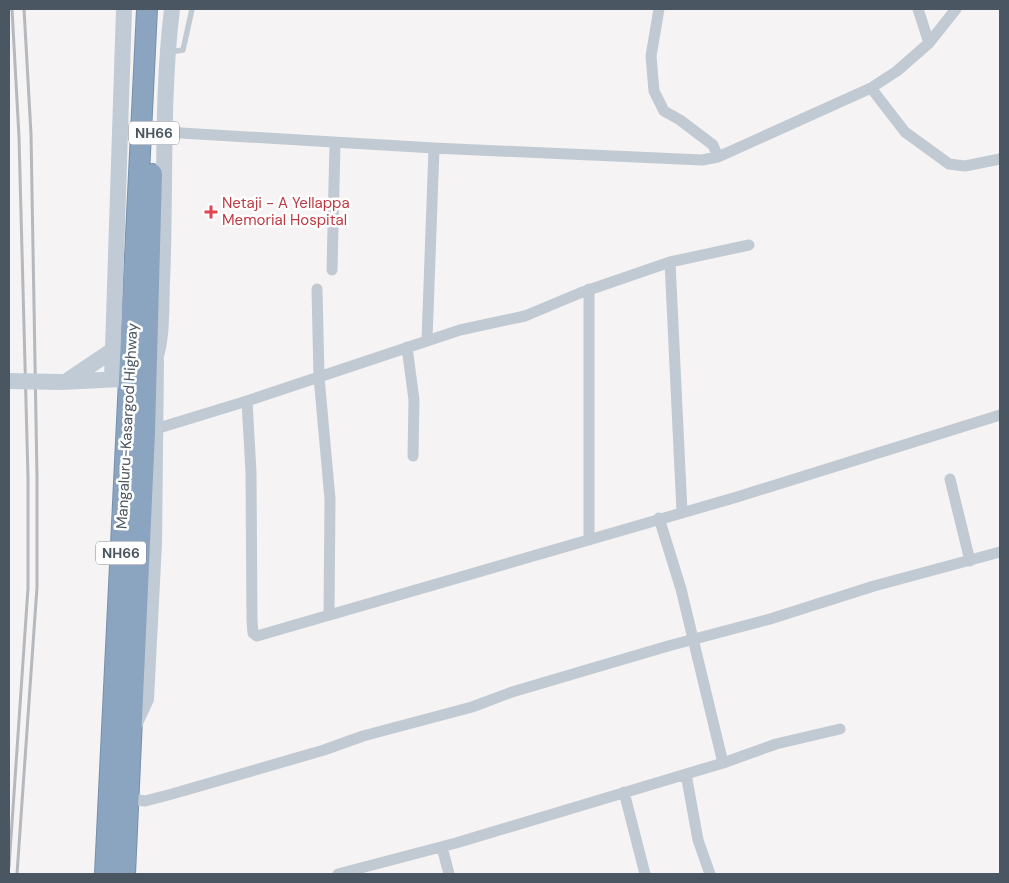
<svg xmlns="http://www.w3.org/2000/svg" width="1009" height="883" viewBox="0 0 1009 883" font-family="'DM Sans',sans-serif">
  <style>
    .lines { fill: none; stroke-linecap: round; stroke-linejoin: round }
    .highway-casing { stroke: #7690ad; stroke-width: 22 }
    .lane { stroke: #c1cad2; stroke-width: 5.5 }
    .street { stroke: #c1cad2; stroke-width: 11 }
    .secondary { stroke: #c1cbd6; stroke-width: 16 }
    .highway { stroke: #8ba5c1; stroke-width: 20 }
    .rail { stroke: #b5b8bd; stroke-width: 3 }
    .secondary-bridge { stroke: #c1cbd6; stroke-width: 16 }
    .health-dot { fill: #e0444e; stroke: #fff; stroke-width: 2 }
    .labels { text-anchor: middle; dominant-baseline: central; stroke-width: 5; stroke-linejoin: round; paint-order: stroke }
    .shield { fill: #fff; stroke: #808990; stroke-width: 1 }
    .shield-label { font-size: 14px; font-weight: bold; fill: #4a5661 }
    .health-label { font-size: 15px; fill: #be3a42; stroke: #fff; text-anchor: start }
    .street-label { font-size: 15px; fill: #4a5661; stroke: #fff }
  </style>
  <rect width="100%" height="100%" fill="#f5f3f3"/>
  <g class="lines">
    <!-- highway casing -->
    <g class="highway-casing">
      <path id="highway" d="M 105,874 L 147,9
        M 125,874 L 145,432 L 152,174"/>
    </g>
    <!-- lane -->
    <path class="lane" d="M 170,52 L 183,50 L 192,9"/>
    <!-- street -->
    <path class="street" d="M 659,9 L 651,56 L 654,91 L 664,111 L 680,120 L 713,145 L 718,157
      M 918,9 L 929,43
      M 871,88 L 905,132 L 949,164 L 965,166 L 1000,159
      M 165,132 L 434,148 L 702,160 L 718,157 L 871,88 L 897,71 L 929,43 L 956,9
      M 670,262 L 682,512
      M 332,270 L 335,143
      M 317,289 L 319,377 L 330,499 L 329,615
      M 589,289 L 589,540
      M 427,340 L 434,148
      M 407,347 L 414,400 L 413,456
      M 247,401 L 251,472 L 252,621 L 253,633 L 257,636 L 737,497 L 1000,415
      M 149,431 L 247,401 L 460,330 L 525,316 L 580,293 L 670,262 L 749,245
      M 950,479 L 970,561
      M 659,518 L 681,589 L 723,763
      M 686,774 L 698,840 L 710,874
      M 624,792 L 645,874
      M 129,799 L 145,801 L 172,794 L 324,750 L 363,736 L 472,707 L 512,692 L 668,646 L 770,619 L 874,586 L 1000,552
      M 442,847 L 449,874
      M 338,874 L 456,843 L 723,763 L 776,744 L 840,729"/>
    <!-- secondary -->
    <path class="secondary" d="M 152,365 C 163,347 161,304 162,282 C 166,192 161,99 172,9
      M 112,379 L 124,9
      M 67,381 L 113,350
      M 60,382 L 122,379
      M 134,725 L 146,699 L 154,543 L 156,360"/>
    <!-- highway -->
    <use href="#highway" class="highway"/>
    <!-- rail -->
    <path class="rail" d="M 9,867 L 28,588 L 28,478 L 19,137 L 12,9
      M 17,874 L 37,587 L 37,477 L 31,134 L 24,9"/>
    <!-- secondary-bridge -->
    <path class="secondary-bridge" d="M 9,381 L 60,382"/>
  </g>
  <!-- markers -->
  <path class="health-dot" d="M208.5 204.5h5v5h5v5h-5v5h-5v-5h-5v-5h5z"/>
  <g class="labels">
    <!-- shield labels -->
    <g class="shield">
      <rect x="129" y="121.5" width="50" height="23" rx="4"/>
      <rect x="96" y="541.5" width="50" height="23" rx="4"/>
    </g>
    <g class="shield-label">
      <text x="154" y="133">NH66</text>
      <text x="121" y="553">NH66</text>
    </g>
    <!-- health labels -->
    <g class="health-label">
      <text x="222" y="203">Netaji - A Yellappa<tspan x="222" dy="17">Memorial Hospital</tspan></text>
    </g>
    <!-- street labels -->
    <g class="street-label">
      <text transform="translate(127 426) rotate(-87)">Mangaluru-Kasargod Highway</text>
    </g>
  </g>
  <!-- border -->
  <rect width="1009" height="883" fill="none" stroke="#4a5661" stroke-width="20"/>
</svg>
